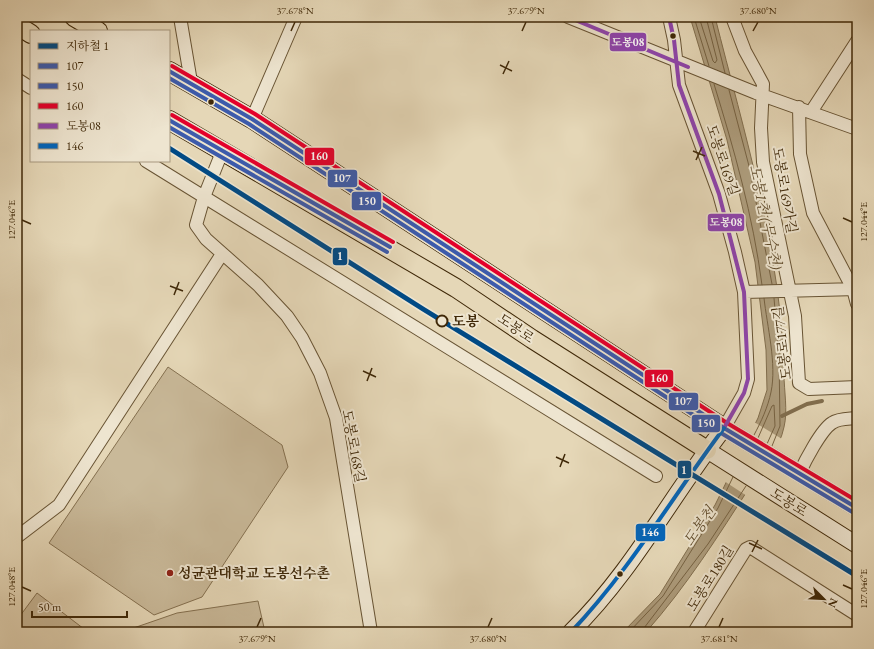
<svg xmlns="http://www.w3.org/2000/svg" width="874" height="649" viewBox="0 0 874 649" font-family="'EB Garamond','Noto Serif KR',serif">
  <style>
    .green { fill: #c9b999; stroke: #847050 }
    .water { fill: #ad9c7c; stroke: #816e4e }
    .pier { fill: #e5d7b7 }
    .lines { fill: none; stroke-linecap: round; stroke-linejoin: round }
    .shore { stroke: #766242; stroke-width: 1 }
    .stream { stroke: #816e4e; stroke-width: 4 }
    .street-casing { stroke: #685434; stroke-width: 14 }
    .secondary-casing { stroke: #3f2808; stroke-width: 18 }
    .primary-casing { stroke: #3f2808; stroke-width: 20 }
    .street { stroke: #eee5d0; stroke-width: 12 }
    .secondary { stroke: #eee5d0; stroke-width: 16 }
    .primary { stroke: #e5d7b7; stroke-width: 18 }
    .bus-1-casing { stroke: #eee5d0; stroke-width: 7 }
    .bus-2-casing { stroke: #eee5d0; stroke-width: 7 }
    .bus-3-casing { stroke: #eee5d0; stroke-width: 7 }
    .bus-4-casing { stroke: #eee5d0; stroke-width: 7 }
    .bus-5-casing { stroke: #eee5d0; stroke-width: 7 }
    .bus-1 { stroke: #3d5bab; stroke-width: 4 }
    .bus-2 { stroke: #3d5bab; stroke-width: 4 }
    .bus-3 { stroke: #e4002b; stroke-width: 4 }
    .bus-4 { stroke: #8e44ad; stroke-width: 4 }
    .bus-5 { stroke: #0065bd; stroke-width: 4 }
    .metro-1-casing { stroke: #eee5d0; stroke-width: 8 }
    .metro-1 { stroke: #004a85; stroke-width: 5 }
    .ticks { fill: none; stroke: #3f2808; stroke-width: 1.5 }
    .bus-dot { fill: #3f2808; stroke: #eee5d0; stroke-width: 1.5 }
    .stop-dot { fill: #eee5d0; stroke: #3f2808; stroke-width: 2 }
    .poi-dot { fill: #8f2418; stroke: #eee5d0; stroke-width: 1.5 }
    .labels { text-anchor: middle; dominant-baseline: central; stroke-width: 4; stroke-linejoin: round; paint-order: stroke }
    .street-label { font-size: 14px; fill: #3f2808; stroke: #eee5d0 }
    .stop-label { font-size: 14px; font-weight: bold; fill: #3f2808; stroke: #eee5d0; text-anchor: start }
    .poi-label { font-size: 14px; font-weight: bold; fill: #3f2808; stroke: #eee5d0; text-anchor: start }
    .water-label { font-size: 15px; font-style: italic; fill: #604b2b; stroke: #eee5d0 }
    .line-badge { stroke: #eee5d0; stroke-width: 1.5 }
    .badge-label { font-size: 11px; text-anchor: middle; font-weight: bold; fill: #fff }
    .neatline { fill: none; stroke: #3f2808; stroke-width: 1.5 }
    .ticks-label { font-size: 10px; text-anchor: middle; fill: #3f2808 }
  </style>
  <rect width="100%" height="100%" fill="#e5d7b7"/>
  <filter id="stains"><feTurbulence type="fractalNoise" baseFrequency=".005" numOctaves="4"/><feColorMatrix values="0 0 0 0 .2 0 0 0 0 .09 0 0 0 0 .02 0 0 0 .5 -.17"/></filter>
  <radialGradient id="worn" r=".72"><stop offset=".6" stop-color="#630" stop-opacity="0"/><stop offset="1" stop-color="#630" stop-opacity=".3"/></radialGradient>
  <!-- green -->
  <path class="green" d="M 168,367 L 282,445 L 288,467 L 202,597 L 154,615 L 49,543 Z
    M 37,593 L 88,632 L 17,632 L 17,620 Z
    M 258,601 L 265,632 L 122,632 L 177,613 Z"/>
  <!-- water -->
  <path class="water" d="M 690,17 L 715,17 C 744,132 782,255 784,374 C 784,391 788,411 784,427 C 780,448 763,468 751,485 C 719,535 686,587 646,632 L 623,632 L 660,594 L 715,505 L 758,418 L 767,390 L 766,350 L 755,262 L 727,140 Z"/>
  <!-- pier -->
  <path class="pier" d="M 754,422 L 782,439 L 777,449 L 747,496 L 724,481 Z"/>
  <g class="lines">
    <!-- shore -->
    <path class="shore" d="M 694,17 L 709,66
      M 699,17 L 713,61 L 715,63 L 717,60 L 706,17
      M 711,17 L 725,73
      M 714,84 C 734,149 753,216 762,285
      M 729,90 L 749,166 L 772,284
      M 754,435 C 761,422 768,407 771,392 C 777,364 767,326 764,298
      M 758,438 L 772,406 L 774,405 L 775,426 L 767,444
      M 772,446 L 780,426 L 779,355 L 774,298
      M 629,632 L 663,596 L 718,508 L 733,477
      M 644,632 L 644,628 L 708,544 L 746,486"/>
    <!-- stream -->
    <path class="stream" d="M 782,416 L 807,404 L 822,401"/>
    <!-- street casing -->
    <g class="street-casing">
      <path id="street" d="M 180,17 L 191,82
        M 568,17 L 756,93 L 857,129
        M 669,17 L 674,40 L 679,85 L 719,194 L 735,252 L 744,292 L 748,379 L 744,393 L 724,428
        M 732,17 L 745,51 L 763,84 L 761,128 L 763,162 L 795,316 L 799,383 L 809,389 L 857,387
        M 17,79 L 31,88
        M 799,107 L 800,154 L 813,213 L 853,289 L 857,304
        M 811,112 L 857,41
        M 252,119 L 296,17
        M 222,152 L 204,197 L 196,225 L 206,239 L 258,285 L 287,316 L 302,338 L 320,373 L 336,418 L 371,632
        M 146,161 L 656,476
        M 744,292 L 857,289
        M 799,474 C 805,461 821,430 832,423 C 839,418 849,419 857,418
        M 17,537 L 59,505 L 222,254
        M 694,632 L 746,549 L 750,547 L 857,615"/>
    </g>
    <!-- secondary casing -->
    <g class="secondary-casing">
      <path id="secondary" d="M 707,450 L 857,545
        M 571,632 C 633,571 671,496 724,428 L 857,508"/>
    </g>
    <!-- primary casing -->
    <g class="primary-casing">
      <path id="primary" d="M 74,17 L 98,31
        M 17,25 L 31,34
        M 169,71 L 252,119 L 724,428
        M 169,120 L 456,288 L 532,339 L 707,450"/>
    </g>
    <!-- street -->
    <use href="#street" class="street"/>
    <!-- secondary -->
    <use href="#secondary" class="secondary"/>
    <!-- primary -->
    <use href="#primary" class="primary"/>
    <!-- bus-1 casing -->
    <g class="bus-1-casing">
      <path id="bus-1" d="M 169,71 L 252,119 L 724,428 L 857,508
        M 169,120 L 390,247"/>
    </g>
    <!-- bus-2 casing -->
    <g class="bus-2-casing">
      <path id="bus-2" d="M 169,78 L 249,124 L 721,433 L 854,513
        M 169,127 L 387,252"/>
    </g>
    <!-- bus-3 casing -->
    <g class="bus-3-casing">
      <path id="bus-3" d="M 172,66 L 255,114 L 727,423 L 857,501
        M 172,115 L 393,242"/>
    </g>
    <!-- bus-4 casing -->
    <g class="bus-4-casing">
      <path id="bus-4" d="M 568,17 L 688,67
        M 669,17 L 674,40 L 679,85 L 719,194 L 744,292 L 748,379 L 744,393 L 724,428"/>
    </g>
    <!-- bus-5 casing -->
    <g class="bus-5-casing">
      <path id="bus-5" d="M 571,632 C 630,570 673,496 724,428"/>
    </g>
    <!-- bus-1 -->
    <use href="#bus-1" class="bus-1"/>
    <!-- bus-2 -->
    <use href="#bus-2" class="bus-2"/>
    <!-- bus-3 -->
    <use href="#bus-3" class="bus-3"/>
    <!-- bus-4 -->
    <use href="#bus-4" class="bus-4"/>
    <!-- bus-5 -->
    <use href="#bus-5" class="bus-5"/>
    <!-- metro-1 casing -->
    <g class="metro-1-casing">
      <path id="metro-1" d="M 169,148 L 423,309 L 857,576"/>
    </g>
    <!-- metro-1 -->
    <use href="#metro-1" class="metro-1"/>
  </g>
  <!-- ticks -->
  <path class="ticks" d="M 291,31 L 295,22M 522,31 L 526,22M 753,31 L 758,22M 500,65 L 512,71M 503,74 L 509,61M 693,151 L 705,156M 696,160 L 702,147M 843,218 L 852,222M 22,220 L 31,224M 170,286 L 183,291M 174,295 L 179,282M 363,371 L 376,377M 367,381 L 372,368M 556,457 L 569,463M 560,467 L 565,454M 749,543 L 762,549M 752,552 L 758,540M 843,585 L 852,589M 22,587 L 31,591M 257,627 L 261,618M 488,627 L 492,618M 719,627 L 723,618"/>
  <!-- markers -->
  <g class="bus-dot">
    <circle cx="673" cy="36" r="3.5"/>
    <circle cx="211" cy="102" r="3.5"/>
    <circle cx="620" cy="574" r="3.5"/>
  </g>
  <circle class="stop-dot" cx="442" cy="321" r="5.5"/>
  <circle class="poi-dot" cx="170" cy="573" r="4"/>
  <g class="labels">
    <!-- street labels -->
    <g class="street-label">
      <text transform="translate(723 160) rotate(71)">도봉로169길</text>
      <text transform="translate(785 190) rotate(80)">도봉로169가길</text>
      <text transform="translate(516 328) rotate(34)">도봉로</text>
      <text transform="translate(782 343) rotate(-97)">도봉로177길</text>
      <text transform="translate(354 446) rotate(79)">도봉로168길</text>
      <text transform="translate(789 502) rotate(32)">도봉로</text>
      <text transform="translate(710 578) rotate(-58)">도봉로180길</text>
    </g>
    <!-- stop labels -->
    <g class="stop-label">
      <text x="452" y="321">도봉</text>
    </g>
    <!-- poi labels -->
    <g class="poi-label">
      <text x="178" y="573">성균관대학교 도봉선수촌</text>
    </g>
    <!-- water labels -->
    <g class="water-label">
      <text transform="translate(766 217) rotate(78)">도봉1천 (무수천)</text>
      <text transform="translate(699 526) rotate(-55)">도봉천</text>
    </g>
  </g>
  <g class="line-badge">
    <rect x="609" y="32" width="38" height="20" rx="4" fill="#8e44ad"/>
    <rect x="304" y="147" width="31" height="19" rx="4" fill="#e4002b"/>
    <rect x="327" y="169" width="31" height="19" rx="4" fill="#3d5bab"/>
    <rect x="351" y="191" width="31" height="20" rx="4" fill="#3d5bab"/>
    <rect x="707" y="213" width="38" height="19" rx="4" fill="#8e44ad"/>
    <rect x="332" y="247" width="16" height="19" rx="4" fill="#004a85"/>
    <rect x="644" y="369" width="30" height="19" rx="4" fill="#e4002b"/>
    <rect x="668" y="392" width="31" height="19" rx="4" fill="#3d5bab"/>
    <rect x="691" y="414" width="30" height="19" rx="4" fill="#3d5bab"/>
    <rect x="677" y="460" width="15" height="19" rx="4" fill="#004a85"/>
    <rect x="635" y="523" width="31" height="19" rx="4" fill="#0065bd"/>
  </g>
  <g class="badge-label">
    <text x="628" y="46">도봉08</text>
    <text x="319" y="160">160</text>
    <text x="342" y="182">107</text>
    <text x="367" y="205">150</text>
    <text x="726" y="226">도봉08</text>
    <text x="340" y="260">1</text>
    <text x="659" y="382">160</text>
    <text x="683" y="405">107</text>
    <text x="706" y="427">150</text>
    <text x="684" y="474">1</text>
    <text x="650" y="536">146</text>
  </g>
  <!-- margin -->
  <rect width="874" height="649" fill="none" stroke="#e5d7b7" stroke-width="44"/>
  <!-- legend -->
  <rect x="30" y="30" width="140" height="132" fill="#eee5d0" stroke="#a89980"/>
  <rect x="38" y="43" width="20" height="6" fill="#004a85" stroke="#a89980"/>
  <text x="66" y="50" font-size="12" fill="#3f2808">지하철 1</text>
  <rect x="38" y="63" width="20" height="6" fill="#3d5bab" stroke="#a89980"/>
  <text x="66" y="70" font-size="12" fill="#3f2808">107</text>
  <rect x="38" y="83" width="20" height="6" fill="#3d5bab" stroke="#a89980"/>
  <text x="66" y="90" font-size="12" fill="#3f2808">150</text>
  <rect x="38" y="103" width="20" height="6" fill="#e4002b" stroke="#a89980"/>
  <text x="66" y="110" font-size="12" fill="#3f2808">160</text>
  <rect x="38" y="123" width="20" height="6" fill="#8e44ad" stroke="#a89980"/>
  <text x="66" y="130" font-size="12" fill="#3f2808">도봉08</text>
  <rect x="38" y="143" width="20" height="6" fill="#0065bd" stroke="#a89980"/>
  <text x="66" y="150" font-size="12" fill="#3f2808">146</text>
  <!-- north arrow -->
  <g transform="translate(824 599) rotate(114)" stroke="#eee5d0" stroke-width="3" paint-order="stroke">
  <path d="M0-3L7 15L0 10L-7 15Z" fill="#3f2808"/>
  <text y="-6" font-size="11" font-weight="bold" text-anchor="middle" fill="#3f2808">N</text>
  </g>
  <!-- scale -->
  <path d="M32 611v6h95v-6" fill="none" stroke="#3f2808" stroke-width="2"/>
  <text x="38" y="611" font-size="12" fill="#3f2808" stroke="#eee5d0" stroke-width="3" paint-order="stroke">50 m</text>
  <rect x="22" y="22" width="830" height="605" class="neatline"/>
  <g class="ticks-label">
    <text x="295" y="14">37.678°N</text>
    <text x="526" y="14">37.679°N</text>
    <text x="758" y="14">37.680°N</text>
    <text transform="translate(11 220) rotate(-90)" y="4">127.046°E</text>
    <text transform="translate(863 222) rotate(-90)" y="4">127.044°E</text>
    <text transform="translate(11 587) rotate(-90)" y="4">127.048°E</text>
    <text transform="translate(863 589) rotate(-90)" y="4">127.046°E</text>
    <text x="257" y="642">37.679°N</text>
    <text x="488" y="642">37.680°N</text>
    <text x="719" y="642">37.681°N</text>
  </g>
  <rect width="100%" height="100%" filter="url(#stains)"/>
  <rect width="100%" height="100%" fill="url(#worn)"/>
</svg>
